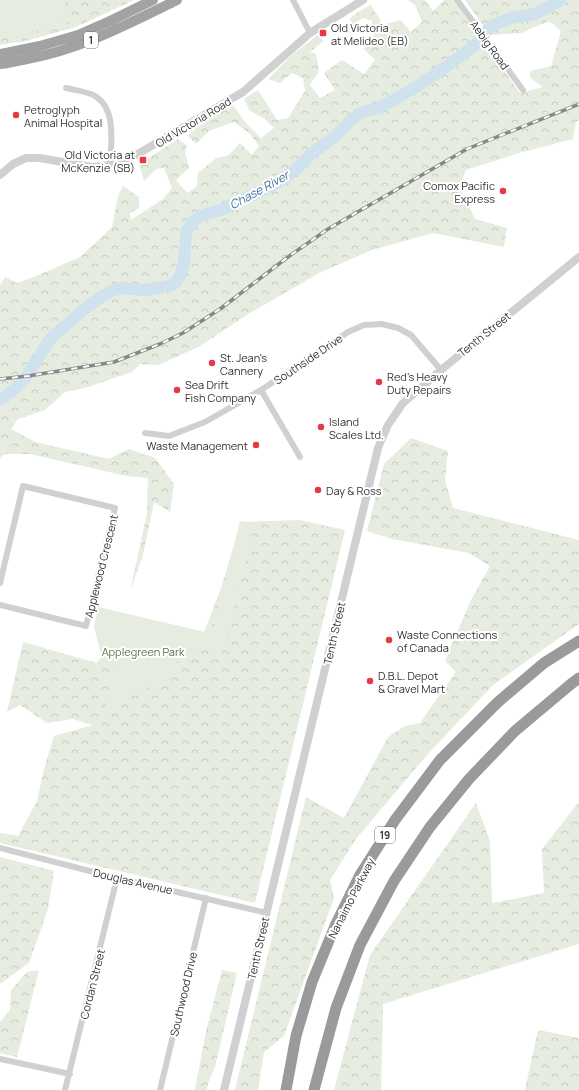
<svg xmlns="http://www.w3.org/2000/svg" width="579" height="1090" viewBox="0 0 579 1090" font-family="Manrope,sans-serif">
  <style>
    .forest { fill: url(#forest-crowns) }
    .green { fill: #e6ecdf }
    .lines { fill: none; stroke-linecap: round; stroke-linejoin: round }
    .river { stroke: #cfe2ee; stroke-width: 12 }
    .minor { stroke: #d0d0d0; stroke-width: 6 }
    .tertiary { stroke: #d0d0d0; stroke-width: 8 }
    .trunk { stroke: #a2a2a2; stroke-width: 10 }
    .motorway { stroke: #9a9a9a; stroke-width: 11 }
    .rail-casing { stroke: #888; stroke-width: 3.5 }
    .rail { stroke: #fff; stroke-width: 2; stroke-dasharray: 6; stroke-linecap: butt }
    .poi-dot { fill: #e63946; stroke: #fff; stroke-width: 1.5 }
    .labels { text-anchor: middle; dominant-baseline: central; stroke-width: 4; stroke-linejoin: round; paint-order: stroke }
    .shield { fill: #fff; stroke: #707070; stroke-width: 1 }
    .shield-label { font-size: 10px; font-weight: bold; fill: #333 }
    .poi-label { font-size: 11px; fill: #333; stroke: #fff; text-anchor: start }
    .street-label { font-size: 11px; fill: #333; stroke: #fff }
    .park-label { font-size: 11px; fill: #56703f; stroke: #fff }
    .water-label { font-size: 12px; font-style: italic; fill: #3f7597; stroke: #fff }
  </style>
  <defs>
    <pattern id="forest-crowns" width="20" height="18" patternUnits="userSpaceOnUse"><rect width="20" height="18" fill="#e6ecdf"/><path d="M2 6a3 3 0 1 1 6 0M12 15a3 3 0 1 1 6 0" fill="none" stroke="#c6cbc0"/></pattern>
  </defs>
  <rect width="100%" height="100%" fill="#fff"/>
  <!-- forest -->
  <path class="forest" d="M 0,0 L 134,0 L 76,27 L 26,41 L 0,45 Z
    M 408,0 L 425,0 L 433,11 L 444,0 L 453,0 L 520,93 L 543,87 L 530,78 L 530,71 L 551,66 L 561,31 L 549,21 L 521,33 L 490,35 L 465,0 L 579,0 L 579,120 L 576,122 L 573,139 L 519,153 L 466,170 L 459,186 L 475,219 L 507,228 L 504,247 L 433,233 L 372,250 L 321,272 L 250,313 L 200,346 L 159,365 L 140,364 L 132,372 L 85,388 L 65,392 L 45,410 L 18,419 L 11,429 L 35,442 L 109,459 L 129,449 L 155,458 L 174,484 L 170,512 L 154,502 L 143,555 L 130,592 L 147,513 L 148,478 L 127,476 L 30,454 L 4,454 L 0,458 L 0,285 L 5,277 L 17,283 L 34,277 L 80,257 L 112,227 L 118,196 L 123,186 L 139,197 L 139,208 L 130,213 L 131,220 L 163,199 L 172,188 L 164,168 L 156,169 L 144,181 L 139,164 L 178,139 L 187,145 L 185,152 L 189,168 L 176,180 L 187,193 L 197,186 L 198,173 L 215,159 L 229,155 L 240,143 L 252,155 L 259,146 L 249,133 L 234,122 L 209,131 L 196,144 L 188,136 L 205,120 L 233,105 L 245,122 L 261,138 L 274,128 L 265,119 L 250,111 L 244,99 L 258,90 L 277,120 L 288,118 L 305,91 L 303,78 L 292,73 L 280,83 L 268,79 L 291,56 L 319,34 L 323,41 L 310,52 L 316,54 L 319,71 L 310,85 L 320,98 L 335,90 L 324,73 L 342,60 L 364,74 L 375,60 L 364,49 L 374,35 L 372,21 L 363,18 L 352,25 L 350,18 L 361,10 L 371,5 L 383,25 L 400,20 L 411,32 L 422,22 L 415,5 Z
    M 411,438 L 448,451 L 445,480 L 453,508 L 579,540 L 579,624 L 493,685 L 427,755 L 356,839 L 330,880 L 334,898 L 284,1036 L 264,1052 L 258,1090 L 235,1090 L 306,797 L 344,818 L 388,737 L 405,726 L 420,723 L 456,672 L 445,661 L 470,602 L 490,566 L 469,553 L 392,539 L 367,531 L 384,464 Z
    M 299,520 L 345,530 L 255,903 L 0,843 L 0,833 L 18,836 L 37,801 L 45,765 L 54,736 L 93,725 L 73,719 L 47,723 L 20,705 L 7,712 L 23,642 L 97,663 L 115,638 L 203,635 L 221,588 L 241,522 Z
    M 579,802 L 579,944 L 383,1004 L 381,1090 L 334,1090 L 370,955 L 476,803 L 490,841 L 492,903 L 544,893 L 542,849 Z
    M 0,857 L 54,871 L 48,909 L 29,963 L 0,984 Z
    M 39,970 L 17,1057 L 0,1053 L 0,1022 L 10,1010 L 11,990 L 27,972 Z
    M 222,970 L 237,973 L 215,1067 L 208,1083 L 207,1090 L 195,1090 L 206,1031 Z
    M 538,1030 L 579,1038 L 579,1090 L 525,1090 Z"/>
  <!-- green -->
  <path class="green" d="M 0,0 L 64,0 L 72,21 L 14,37 L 0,37 Z
    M 0,443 L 16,447 L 0,457 Z
    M 240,521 L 255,524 L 227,636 L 219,645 L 211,649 L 199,652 L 186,654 L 180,657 L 169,673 L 162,679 L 144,690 L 130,694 L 121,701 L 110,713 L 103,717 L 114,668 L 104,666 L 94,627 L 98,607 L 205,632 L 214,626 Z"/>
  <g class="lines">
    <!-- river -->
    <path class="river" d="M 0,400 L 16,388 L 26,377 L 50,339 L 87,307 L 104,295 L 114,290 L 122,288 L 145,290 L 152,289 L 169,286 L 176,282 L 181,273 L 184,263 L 186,232 L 194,221 L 200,216 L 226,208 L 241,200 L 257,193 L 277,183 L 297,169 L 309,156 L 334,137 L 354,117 L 363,112 L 379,108 L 418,86 L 461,56 L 478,42 L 491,26 L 511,18 L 535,14 L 561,0"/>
    <!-- minor -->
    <path class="minor" d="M 293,0 L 310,33
      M 457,0 L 523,90
      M 66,88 C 73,90 90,92 95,96 C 117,109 111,144 110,165
      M 261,390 L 300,457
      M 145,433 L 169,436 L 205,422 L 261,390 L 348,332 L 364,325 L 382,324 L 398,328 L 411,335 L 441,370
      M 0,583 L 23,486 L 115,508 L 86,626 L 0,605
      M 0,848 L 117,878 L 267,913
      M 0,1059 L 70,1074
      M 65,1090 L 117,878
      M 160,1090 L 206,898"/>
    <!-- tertiary -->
    <path class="tertiary" d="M 0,175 L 13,164 L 26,158 L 40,158 L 92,167 L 110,165 L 131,158 L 243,92 L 310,33 L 363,0
      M 224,1090 L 378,448 L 388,425 L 403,403 L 441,370 L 579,257"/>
    <!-- trunk -->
    <path class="trunk" d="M 0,54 L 40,46 L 78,35 L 110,21 L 153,0
      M 0,64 C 9,63 18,61 27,59 C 81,49 128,24 177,0"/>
    <!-- motorway -->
    <path class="motorway" d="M 286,1090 L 296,1036 L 312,982 L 335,926 L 360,875 L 395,820 L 440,760 L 498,702 L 544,663 L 579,641
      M 314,1090 L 336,1008 L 360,945 L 394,881 L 430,827 L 469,779 L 515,731 L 571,684 L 579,678"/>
    <!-- rail casing -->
    <g class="rail-casing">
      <path id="rail" d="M 0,379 L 28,376 L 114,362 L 160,344 L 183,333 L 220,309 L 288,257 L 328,229 L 467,149 L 579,104"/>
    </g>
    <!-- rail -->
    <use href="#rail" class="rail"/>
  </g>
  <!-- markers -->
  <g class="poi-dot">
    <rect x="319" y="29" width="8" height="8" rx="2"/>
    <circle cx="16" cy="115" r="4"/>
    <rect x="139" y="156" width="8" height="8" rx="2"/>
    <circle cx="503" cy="191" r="4"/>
    <circle cx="212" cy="363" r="4"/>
    <circle cx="379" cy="382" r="4"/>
    <circle cx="177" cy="390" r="4"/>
    <circle cx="321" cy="427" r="4"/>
    <circle cx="256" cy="445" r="4"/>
    <circle cx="318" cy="490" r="4"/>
    <circle cx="389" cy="640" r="4"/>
    <circle cx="370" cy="681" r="4"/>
  </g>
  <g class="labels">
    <!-- shield labels -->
    <g class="shield">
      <rect x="84" y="32" width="14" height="16" rx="3"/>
      <rect x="375" y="827" width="20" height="16" rx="3"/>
    </g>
    <g class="shield-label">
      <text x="91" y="40">1</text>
      <text x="385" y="835">19</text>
    </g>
    <!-- poi labels -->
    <g class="poi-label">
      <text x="331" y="27">Old Victoria<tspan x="331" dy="13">at Melideo (EB)</tspan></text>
      <text x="24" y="109">Petroglyph<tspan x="24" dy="13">Animal Hospital</tspan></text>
      <text x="135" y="154" text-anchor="end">Old Victoria at<tspan x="135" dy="13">McKenzie (SB)</tspan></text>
      <text x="495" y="185" text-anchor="end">Comox Pacific<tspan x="495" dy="13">Express</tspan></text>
      <text x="220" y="357">St. Jean's<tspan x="220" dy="13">Cannery</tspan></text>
      <text x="387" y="376">Red's Heavy<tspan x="387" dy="13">Duty Repairs</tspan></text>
      <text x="185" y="384">Sea Drift<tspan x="185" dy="13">Fish Company</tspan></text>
      <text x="329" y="421">Island<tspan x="329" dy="13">Scales Ltd.</tspan></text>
      <text x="248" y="445" text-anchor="end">Waste Management</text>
      <text x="326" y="490">Day &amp; Ross</text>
      <text x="397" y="634">Waste Connections<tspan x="397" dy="13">of Canada</tspan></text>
      <text x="378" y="675">D.B.L. Depot<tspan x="378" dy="13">&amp; Gravel Mart</tspan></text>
    </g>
    <!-- street labels -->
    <g class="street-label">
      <text transform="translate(490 45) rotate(54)">Aebig Road</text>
      <text transform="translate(193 122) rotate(-31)">Old Victoria Road</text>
      <text transform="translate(484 334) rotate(-39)">Tenth Street</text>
      <text transform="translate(308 359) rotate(-34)">Southside Drive</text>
      <text transform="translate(101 566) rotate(-76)">Applewood Crescent</text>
      <text transform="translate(334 633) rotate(-77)">Tenth Street</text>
      <text transform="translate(133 881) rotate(13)">Douglas Avenue</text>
      <text transform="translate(351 898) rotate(-63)">Nanaimo Parkway</text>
      <text transform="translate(258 948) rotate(-77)">Tenth Street</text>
      <text transform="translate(92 984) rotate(-76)">Cordan Street</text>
      <text transform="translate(183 994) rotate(-77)">Southwood Drive</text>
    </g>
    <!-- park labels -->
    <g class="park-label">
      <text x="143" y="651">Applegreen Park</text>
    </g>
    <!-- water labels -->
    <g class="water-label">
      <text transform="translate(259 190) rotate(-29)">Chase River</text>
    </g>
  </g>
</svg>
